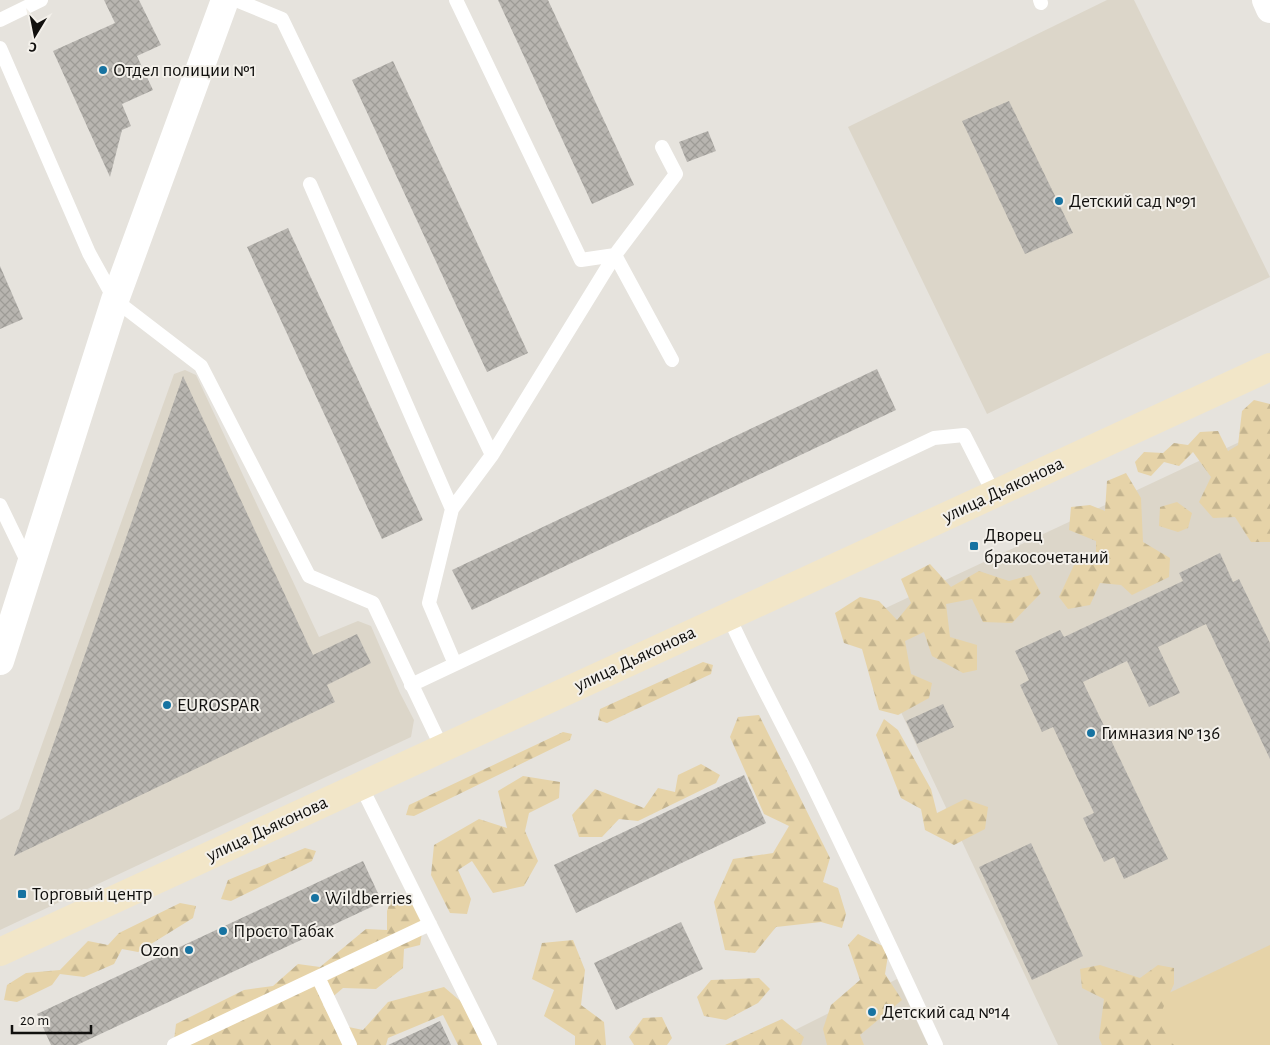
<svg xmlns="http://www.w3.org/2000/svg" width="1270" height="1045" viewBox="0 0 1270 1045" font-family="'Alegreya Sans',sans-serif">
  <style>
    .built { fill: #dcd6c9 }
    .grass { fill: #e6d3a8 }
    .forest { fill: url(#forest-firs) }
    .building { fill: url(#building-cross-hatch) }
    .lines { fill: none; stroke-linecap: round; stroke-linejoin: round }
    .service { stroke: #fff; stroke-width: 14 }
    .minor { stroke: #fff; stroke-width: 28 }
    .secondary { stroke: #f2e6c8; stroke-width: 28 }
    .poi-dot { fill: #1773a1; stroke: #f3f0ea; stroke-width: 2 }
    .labels { text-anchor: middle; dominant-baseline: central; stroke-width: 4; stroke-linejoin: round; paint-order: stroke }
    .poi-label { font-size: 19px; fill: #11100e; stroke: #f3f0ea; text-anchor: start }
    .street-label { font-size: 19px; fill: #11100e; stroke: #f3f0ea }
  </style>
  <defs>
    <pattern id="forest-firs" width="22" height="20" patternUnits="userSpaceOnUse" patternTransform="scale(1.25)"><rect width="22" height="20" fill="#e6d3a8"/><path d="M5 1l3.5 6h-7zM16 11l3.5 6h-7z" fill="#c4b48f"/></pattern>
    <pattern id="building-cross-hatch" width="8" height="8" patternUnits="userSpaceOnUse" patternTransform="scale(1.25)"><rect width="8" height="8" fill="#b8b5b0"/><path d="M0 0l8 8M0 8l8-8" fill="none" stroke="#9d9b96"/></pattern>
  </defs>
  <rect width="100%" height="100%" fill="#e6e3dd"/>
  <!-- built -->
  <path class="built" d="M 1107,0 L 1134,0 L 1270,277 L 987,414 L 848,127 Z
    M 185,370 L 196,375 L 319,637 L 358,621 L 371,626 L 400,693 L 414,720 L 411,737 L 0,930 L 0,820 L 19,809 L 174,374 Z
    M 1248,438 L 1270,485 L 1270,1045 L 1058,1045 L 858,621 Z
    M 897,979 L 928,1045 L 765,1045 Z"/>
  <!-- grass -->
  <path class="grass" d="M 1270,945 L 1270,1045 L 1121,1045 L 1110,1021 Z"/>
  <!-- forest -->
  <path class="forest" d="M 1254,400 L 1270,404 L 1270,542 L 1251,542 L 1235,517 L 1213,518 L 1199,502 L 1211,477 L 1193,452 L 1179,466 L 1164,462 L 1151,476 L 1138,472 L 1135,462 L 1144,452 L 1163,453 L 1174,443 L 1188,445 L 1200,432 L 1218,431 L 1228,451 L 1238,445 L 1242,411 Z
    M 1126,473 L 1141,498 L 1143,542 L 1170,558 L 1169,577 L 1132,595 L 1121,585 L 1100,583 L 1090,605 L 1068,609 L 1059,597 L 1074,565 L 1096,553 L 1096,541 L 1069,530 L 1071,507 L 1090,505 L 1105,511 L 1107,481 Z
    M 1177,502 L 1192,513 L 1188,528 L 1178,532 L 1159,526 L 1160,507 Z
    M 930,564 L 951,587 L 979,571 L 1009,581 L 1031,575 L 1041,593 L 1012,623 L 983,622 L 972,599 L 946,604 L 950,637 L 977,645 L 977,670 L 963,673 L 932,656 L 924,632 L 905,641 L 911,674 L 932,683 L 929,698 L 898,715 L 879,710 L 862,649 L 844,643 L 835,613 L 860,597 L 879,601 L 897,620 L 911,603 L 901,579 Z
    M 703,662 L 713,665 L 711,674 L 607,723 L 598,720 L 600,709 Z
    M 759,715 L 830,858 L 823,882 L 838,888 L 846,914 L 842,928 L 821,922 L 776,927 L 755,953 L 725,950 L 714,902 L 733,859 L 773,853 L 789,826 L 764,814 L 730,737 L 738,717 Z
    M 884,719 L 898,730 L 931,789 L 937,813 L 965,799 L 988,807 L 985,829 L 954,845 L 925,830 L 921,809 L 901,798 L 876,735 Z
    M 563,732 L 572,734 L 570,740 L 414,816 L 406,815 L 409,805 Z
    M 701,764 L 720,775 L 716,783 L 638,821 L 619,819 L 602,837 L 579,837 L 572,815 L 595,789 L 644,808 L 658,788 L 675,792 L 678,775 Z
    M 523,776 L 560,782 L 559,798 L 529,813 L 525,831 L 538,861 L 524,886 L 493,893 L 472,861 L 458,870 L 471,899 L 467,914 L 450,913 L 431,875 L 434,845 L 479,819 L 507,828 L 498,791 Z
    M 305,848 L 316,851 L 312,861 L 231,901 L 221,899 L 228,880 Z
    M 392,897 L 411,899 L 424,921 L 420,945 L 404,949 L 403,968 L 376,989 L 343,988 L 323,1005 L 334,1024 L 363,1030 L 388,1002 L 444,987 L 486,1023 L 491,1045 L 458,1045 L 443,1015 L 388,1038 L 386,1045 L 184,1045 L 174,1040 L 176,1024 L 244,990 L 273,986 L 298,964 L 320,967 L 366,929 L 387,930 L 387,911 Z
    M 180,903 L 196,906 L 193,918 L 138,952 L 122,949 L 114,964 L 84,977 L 60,974 L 52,985 L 17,1002 L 4,1000 L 7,985 L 26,973 L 60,970 L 88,941 L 108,945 L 119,933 Z
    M 858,934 L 889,949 L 885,974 L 902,1000 L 860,1035 L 864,1045 L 827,1045 L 823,1029 L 831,1005 L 860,980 L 848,945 Z
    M 573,940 L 585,970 L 581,1005 L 604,1022 L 606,1045 L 575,1045 L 575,1036 L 544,1016 L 554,990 L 532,979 L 542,943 Z
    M 1100,965 L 1140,978 L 1158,965 L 1174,968 L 1174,984 L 1159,1017 L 1172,1043 L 1174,1045 L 1102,1045 L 1099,1038 L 1104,999 L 1082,988 L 1080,969 Z
    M 759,978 L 770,989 L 758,1003 L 726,1020 L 704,1016 L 697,997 L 711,980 Z
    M 662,1017 L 672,1038 L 667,1045 L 634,1045 L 629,1037 L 643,1018 Z
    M 782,1019 L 804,1037 L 801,1045 L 725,1045 Z"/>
  <!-- building -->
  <path class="building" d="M 104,0 L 139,0 L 161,45 L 137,56 L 153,90 L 122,104 L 131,126 L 122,130 L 110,177 L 53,51 L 115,23 Z
    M 498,0 L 548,0 L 634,185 L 592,204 Z
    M 393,61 L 528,353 L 487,372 L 352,80 Z
    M 1009,101 L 1073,233 L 1025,254 L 962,121 Z
    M 708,131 L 716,151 L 687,162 L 679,142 Z
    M 288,228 L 423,520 L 382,539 L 247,247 Z
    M 0,266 L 23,319 L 0,329 Z
    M 877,369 L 896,410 L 472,610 L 452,570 Z
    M 183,376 L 313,655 L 357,634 L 371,663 L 327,685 L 335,702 L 14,856 Z
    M 1220,553 L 1233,582 L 1239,579 L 1270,643 L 1270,759 L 1206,624 L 1158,647 L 1180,693 L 1149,707 L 1127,661 L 1083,682 L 1168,859 L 1124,879 L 1114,857 L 1104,862 L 1083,818 L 1094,813 L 1053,727 L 1042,732 L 1020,685 L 1029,680 L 1015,651 L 1060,630 L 1064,637 L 1183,581 L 1179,573 Z
    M 943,704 L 954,727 L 917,744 L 906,721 Z
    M 744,775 L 766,823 L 576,913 L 554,865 Z
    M 1031,843 L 1083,956 L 1032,980 L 979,867 Z
    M 363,861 L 382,902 L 77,1045 L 51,1045 L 37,1014 Z
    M 681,922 L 703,969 L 616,1010 L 594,963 Z
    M 440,1021 L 451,1045 L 388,1045 Z"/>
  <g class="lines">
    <!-- service -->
    <path class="service" d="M 236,0 L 282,19 L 492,455
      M 456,0 L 581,260 L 615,255 L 672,360
      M 1040,0 L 1041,3
      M 0,20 L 41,0
      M 0,48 L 89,253 L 115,300 L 201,366 L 309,576 L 373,603 L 442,748
      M 310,184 L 452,509
      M 0,505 L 29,565
      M 729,617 C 752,668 779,717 804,767 C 849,859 893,952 936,1045
      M 455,664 L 429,603 L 452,509 L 492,455 L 615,255 L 676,174 L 662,147
      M 411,685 L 934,438 L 964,435 L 994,494
      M 361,786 L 490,1045
      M 318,977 L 350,1045
      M 174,1045 L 430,924"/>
    <!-- minor -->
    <path class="minor" d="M 1266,0 L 1270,9
      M 0,661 L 115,300 L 225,0"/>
    <!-- secondary -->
    <path class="secondary" d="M 0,952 L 1270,367"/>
  </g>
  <!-- markers -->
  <g class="poi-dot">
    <circle cx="103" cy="70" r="5"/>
    <circle cx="1059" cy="201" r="5"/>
    <rect x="969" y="541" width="10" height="10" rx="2.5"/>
    <circle cx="167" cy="705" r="5"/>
    <circle cx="1091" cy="733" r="5"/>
    <rect x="17" y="889" width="10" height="10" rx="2.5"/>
    <circle cx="315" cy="898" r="5"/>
    <circle cx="223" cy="931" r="5"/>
    <circle cx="189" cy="950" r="5"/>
    <circle cx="872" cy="1012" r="5"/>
  </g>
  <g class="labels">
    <!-- poi labels -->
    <g class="poi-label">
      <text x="113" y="70">Отдел полиции №1</text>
      <text x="1069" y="201">Детский сад №91</text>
      <text x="984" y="535">Дворец<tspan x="984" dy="22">бракосочетаний</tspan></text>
      <text x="177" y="705">EUROSPAR</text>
      <text x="1101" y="733">Гимназия № 136</text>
      <text x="32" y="894">Торговый центр</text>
      <text x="325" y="898">Wildberries</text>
      <text x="233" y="931">Просто Табак</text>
      <text x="179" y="950" text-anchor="end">Ozon</text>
      <text x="882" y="1012">Детский сад №14</text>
    </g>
    <!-- street labels -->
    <g class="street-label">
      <text transform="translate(1003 490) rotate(-25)">улица Дьяконова</text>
      <text transform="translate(635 659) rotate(-25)">улица Дьяконова</text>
      <text transform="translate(267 829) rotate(-25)">улица Дьяконова</text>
    </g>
  </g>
  <!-- north arrow -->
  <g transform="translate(35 35) rotate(190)" stroke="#f3f0ea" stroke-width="4" paint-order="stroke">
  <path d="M0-4L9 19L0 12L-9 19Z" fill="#11100e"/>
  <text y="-8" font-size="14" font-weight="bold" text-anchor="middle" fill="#11100e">С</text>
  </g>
  <!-- scale -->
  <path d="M12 1025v8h79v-8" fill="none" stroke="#11100e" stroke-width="2.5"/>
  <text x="20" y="1025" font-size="15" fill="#11100e" stroke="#f3f0ea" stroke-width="4" paint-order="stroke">20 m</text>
</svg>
